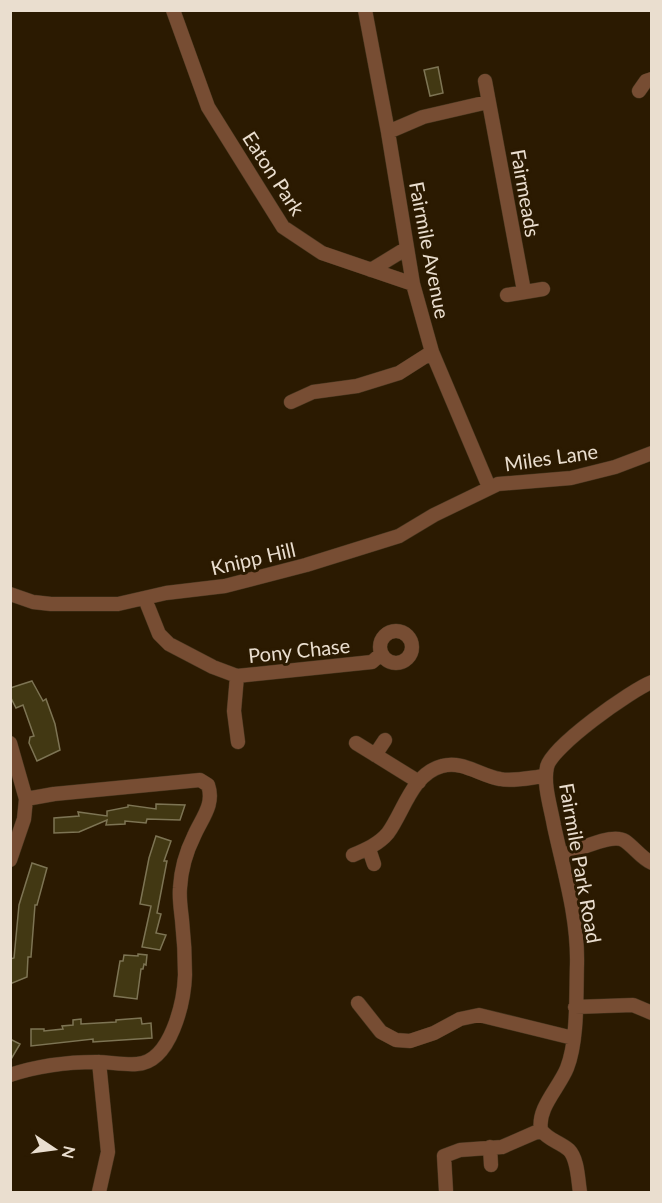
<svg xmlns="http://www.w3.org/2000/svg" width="662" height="1203" viewBox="0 0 662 1203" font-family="Lato,sans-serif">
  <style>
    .building { fill: #423813; stroke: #7d7454; stroke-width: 1.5 }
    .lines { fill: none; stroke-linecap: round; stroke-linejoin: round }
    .minor-casing { stroke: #46351e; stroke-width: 15 }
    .minor { stroke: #774d33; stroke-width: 14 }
    .labels { text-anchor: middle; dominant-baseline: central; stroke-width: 6; stroke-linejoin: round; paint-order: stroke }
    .street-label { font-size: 20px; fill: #eadecf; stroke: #2b1a01 }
  </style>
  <rect width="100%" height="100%" fill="#2b1a01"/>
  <!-- building -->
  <path class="building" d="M 438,67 L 443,93 L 430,96 L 424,70 Z
    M 32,681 L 43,701 L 46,699 L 55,724 L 60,750 L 37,761 L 29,743 L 30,737 L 34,736 L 23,705 L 16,708 L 10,696 L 10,688 Z
    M 156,804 L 185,805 L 180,820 L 147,819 L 146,823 L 125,821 L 125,824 L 106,825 L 107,820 L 79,832 L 54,833 L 54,818 L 79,816 L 78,812 L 107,816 L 107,811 L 128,807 L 128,805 L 156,809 Z
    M 156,836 L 171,841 L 164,861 L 167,861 L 157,913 L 161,914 L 156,933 L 166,935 L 160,950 L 142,947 L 151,906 L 140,904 L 149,858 Z
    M 32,863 L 47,868 L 37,905 L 35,905 L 31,957 L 28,957 L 27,977 L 10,984 L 10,959 L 14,958 L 19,905 Z
    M 138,954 L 147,955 L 146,965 L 144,964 L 143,969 L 141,969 L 137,999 L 114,996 L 120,961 L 123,961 L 124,955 L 138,956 Z
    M 141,1018 L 142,1024 L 151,1023 L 152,1038 L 93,1042 L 93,1039 L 31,1046 L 31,1029 L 44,1029 L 44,1031 L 63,1029 L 62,1026 L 73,1025 L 73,1020 L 81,1019 L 81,1024 L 116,1022 L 116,1020 Z
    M 10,1039 L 20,1044 L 10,1061 Z"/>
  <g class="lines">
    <!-- minor casing -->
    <g class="minor-casing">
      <path id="minor" d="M 173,10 L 208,107 L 283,227 L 322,253 L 413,284
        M 365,10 L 388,132 L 413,284 L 432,352 L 489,487
        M 485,81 L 524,291
        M 639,91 L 646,81 L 652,79
        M 388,132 L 423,117 L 488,102
        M 371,270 L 407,248
        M 507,295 L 543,289
        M 291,402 L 313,392 L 357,386 L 399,373 L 432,352
        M 10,594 L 33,602 L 51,604 L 118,604 L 166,593 L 225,586 L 306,565 L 399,536 L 434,515 L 498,484 L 571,478 L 615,467 L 652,453
        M 145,599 L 159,634 L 169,644 L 213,667 L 237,676 L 372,662 L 381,654
        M380 647a16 16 0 1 1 32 0a16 16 0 1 1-32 0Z
        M 237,676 L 234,711 L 238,742
        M 10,743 L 26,799 L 24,819 L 10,860
        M 356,743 L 419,782
        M 375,755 L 385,740
        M 369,849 L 374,864
        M 353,855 C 365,850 379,844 388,833 C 404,811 412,774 442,766 C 462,760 481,776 500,779 C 514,782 532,777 546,776
        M 561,856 C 576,851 612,832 625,841 C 635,848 641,858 652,863
        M 358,1003 L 381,1032 L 396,1040 L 410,1041 L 434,1033 L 460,1019 L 479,1015 L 573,1038
        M 575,1007 L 633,1005 L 652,1013
        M 99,1062 L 108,1152 L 99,1192
        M 10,1075 C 37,1066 68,1062 96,1062 C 110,1062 123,1065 137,1064 C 171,1062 184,1002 185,975 C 185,957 184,938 182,920 C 181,910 179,899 180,888 C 181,870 186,852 194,836 C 201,819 215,805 208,785 L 200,780 L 54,794 L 26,799
        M 541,1130 C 537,1108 559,1088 567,1068 C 578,1040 576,995 577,964 C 578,917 564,872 554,826 C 551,808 543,785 547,767 C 551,747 631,690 652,682
        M 541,1130 C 548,1140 560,1142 569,1150 C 578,1159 578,1181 580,1192
        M 490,1147 L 491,1165
        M 446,1191 L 444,1156 L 460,1150 L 502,1147 L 541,1130"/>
    </g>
    <!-- minor -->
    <use href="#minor" class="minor"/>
  </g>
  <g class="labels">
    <!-- street labels -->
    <g class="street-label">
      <text transform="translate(274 173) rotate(57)">Eaton Park</text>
      <text transform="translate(526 193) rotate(80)">Fairmeads</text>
      <text transform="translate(430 250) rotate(79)">Fairmile Avenue</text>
      <text transform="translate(551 457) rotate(-8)">Miles Lane</text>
      <text transform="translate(253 558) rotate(-13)">Knipp Hill</text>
      <text transform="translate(299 650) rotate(-6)">Pony Chase</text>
      <text transform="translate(581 863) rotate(80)">Fairmile Park Road</text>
    </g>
  </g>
  <!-- border -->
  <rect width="662" height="1203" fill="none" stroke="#eadecf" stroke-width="24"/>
  <!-- north arrow -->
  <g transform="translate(54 1149) rotate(103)" stroke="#2b1a01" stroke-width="4.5" paint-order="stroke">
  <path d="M0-4.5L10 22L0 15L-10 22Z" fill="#eadecf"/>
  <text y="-9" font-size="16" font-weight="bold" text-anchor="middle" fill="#eadecf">N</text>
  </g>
</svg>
